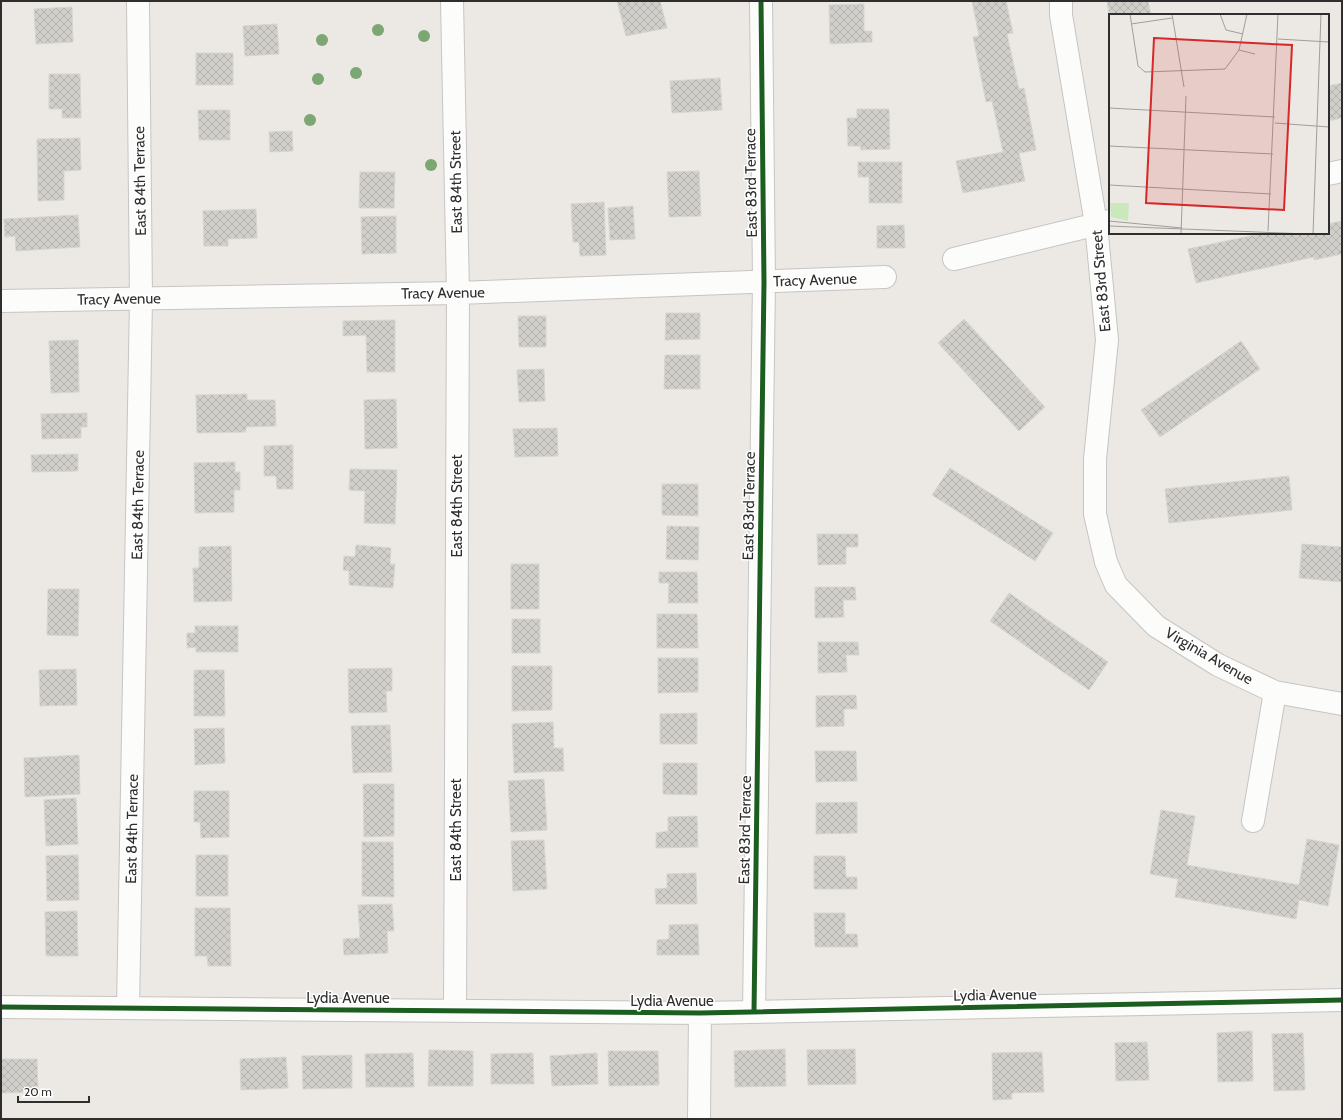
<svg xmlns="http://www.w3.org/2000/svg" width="1343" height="1120" viewBox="0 0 1343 1120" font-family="Cabin,sans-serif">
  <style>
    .building { fill: url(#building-cross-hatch); stroke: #d7d5d0 }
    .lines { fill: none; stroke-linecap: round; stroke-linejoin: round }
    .minor-casing { stroke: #c6c5c5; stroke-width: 24 }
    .minor { stroke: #fcfcfb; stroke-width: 22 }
    .cycleway-casing { stroke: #fff; stroke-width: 8 }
    .cycleway { stroke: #1b5e20; stroke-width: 5 }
    .tree { fill: #7ca773 }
    .labels { text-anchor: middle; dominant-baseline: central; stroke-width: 3; stroke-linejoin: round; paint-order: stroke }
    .street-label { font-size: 15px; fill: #2e2e2e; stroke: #fff }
    .inset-road { fill: none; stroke: #a09e9b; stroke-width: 1 }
    .view { fill: #d62828; fill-opacity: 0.15; stroke: #d62828; stroke-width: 2 }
    .inset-edge { fill: none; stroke: #2e2e2e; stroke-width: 2 }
  </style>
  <defs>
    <pattern id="building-cross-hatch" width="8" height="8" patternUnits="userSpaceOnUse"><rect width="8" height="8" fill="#d1cfca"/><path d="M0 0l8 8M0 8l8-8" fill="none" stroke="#b4b2ae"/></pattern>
  </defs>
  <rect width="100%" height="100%" fill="#ece9e4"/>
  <!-- building -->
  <path class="building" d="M 617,1 L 660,1 L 667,28 L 626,36 Z
    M 972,1 L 1006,1 L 1013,33 L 1007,34 L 1019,89 L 1024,88 L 1036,150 L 1019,153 L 1025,181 L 963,193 L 956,161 L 1003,152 L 992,101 L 986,102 L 973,37 L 979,36 Z
    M 1107,1 L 1148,1 L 1151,15 L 1109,14 Z
    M 864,4 L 864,31 L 872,31 L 872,42 L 830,44 L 829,5 Z
    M 72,7 L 73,42 L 36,44 L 34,9 Z
    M 277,24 L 279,54 L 245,56 L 243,26 Z
    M 196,53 L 233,53 L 233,85 L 196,85 Z
    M 49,74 L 80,74 L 81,118 L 62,118 L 62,109 L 49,109 Z
    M 720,78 L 722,110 L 672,113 L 670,81 Z
    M 1342,83 L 1342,118 L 1328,121 L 1328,86 Z
    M 857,109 L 889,109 L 890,149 L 861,150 L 860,146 L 848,146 L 847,118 L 857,118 Z
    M 198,110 L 230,110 L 230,140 L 199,140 Z
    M 292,131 L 293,151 L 270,152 L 269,132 Z
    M 80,138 L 81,170 L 64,171 L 64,200 L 38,201 L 37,139 Z
    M 858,162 L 902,162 L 902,203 L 869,203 L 869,177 L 858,177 Z
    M 699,171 L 701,216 L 669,217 L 667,172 Z
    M 360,172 L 395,172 L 394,208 L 359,208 Z
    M 604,202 L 606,255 L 580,256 L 579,242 L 573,242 L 571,204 Z
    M 633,206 L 635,239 L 610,240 L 608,208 Z
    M 256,209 L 257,238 L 228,239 L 228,246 L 204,246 L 203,211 Z
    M 78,215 L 80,247 L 16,251 L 15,236 L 5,237 L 4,219 Z
    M 396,216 L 396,253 L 362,254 L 361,217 Z
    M 1342,221 L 1342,254 L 1314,260 L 1314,257 L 1196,283 L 1188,249 L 1264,233 L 1328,233 L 1328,224 Z
    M 904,225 L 905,248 L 877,248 L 877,226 Z
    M 666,313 L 700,313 L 700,339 L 665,340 Z
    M 518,316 L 546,316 L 546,347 L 519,347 Z
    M 964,319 L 1045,407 L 1019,431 L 938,343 Z
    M 395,320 L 395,372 L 367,372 L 366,335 L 343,336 L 343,321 Z
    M 78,340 L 79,392 L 51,393 L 49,341 Z
    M 1241,341 L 1260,369 L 1160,437 L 1141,410 Z
    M 665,355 L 700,355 L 700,389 L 664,389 Z
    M 544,369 L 545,401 L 519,402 L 517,370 Z
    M 247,394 L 247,400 L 275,400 L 276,426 L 246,427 L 246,432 L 197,433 L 196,395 Z
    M 396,399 L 397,448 L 365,449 L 364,400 Z
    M 87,413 L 87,427 L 81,427 L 81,438 L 42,439 L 41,414 Z
    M 557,428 L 558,456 L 515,457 L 513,429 Z
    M 293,445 L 293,489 L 277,489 L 276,476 L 264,476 L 264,446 Z
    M 78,454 L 78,471 L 32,472 L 31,455 Z
    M 235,462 L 235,472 L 240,472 L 240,490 L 234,490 L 234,512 L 195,513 L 194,463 Z
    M 950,468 L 1053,533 L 1035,561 L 932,495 Z
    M 350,469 L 397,470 L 395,524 L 364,523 L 365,491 L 349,490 Z
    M 1289,476 L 1292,510 L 1169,523 L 1165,489 Z
    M 662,484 L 698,484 L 698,516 L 662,515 Z
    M 667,526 L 699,527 L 698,560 L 666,559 Z
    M 817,534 L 858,534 L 858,547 L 846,547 L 846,564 L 818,565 Z
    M 1302,544 L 1342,547 L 1342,582 L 1299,578 Z
    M 356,545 L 391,548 L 390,564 L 395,564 L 393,588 L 349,585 L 349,571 L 343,570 L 344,556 L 355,557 Z
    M 231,546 L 232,601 L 194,602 L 193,568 L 199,568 L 199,547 Z
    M 511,564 L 539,564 L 539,609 L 511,609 Z
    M 659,572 L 697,572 L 698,603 L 668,603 L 669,583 L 659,583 Z
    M 815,587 L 855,587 L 856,600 L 843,600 L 844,617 L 815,618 Z
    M 48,589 L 79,589 L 78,636 L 47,635 Z
    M 1009,593 L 1108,662 L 1089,690 L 990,621 Z
    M 657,614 L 697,614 L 698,648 L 657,648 Z
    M 512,619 L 540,619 L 540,653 L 512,653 Z
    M 195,626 L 238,626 L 238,652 L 196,652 L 196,647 L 187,648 L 187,633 L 195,633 Z
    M 818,642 L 858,642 L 859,655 L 846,655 L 847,672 L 818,673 Z
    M 658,658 L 698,658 L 698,692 L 658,693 Z
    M 512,666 L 552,666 L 552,710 L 512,711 Z
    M 392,668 L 392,691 L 386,691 L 387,712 L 349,713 L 348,669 Z
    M 76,669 L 77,705 L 40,706 L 39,670 Z
    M 194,670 L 224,670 L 225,716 L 194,716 Z
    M 856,695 L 857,709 L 844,709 L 844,726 L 816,727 L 816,696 Z
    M 697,713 L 697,744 L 660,744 L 660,714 Z
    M 553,722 L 554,748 L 563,748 L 564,771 L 514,773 L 512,724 Z
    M 390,725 L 392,772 L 353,773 L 351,726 Z
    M 224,728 L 225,763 L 195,765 L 194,729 Z
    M 815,751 L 856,751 L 857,781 L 816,782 Z
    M 79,755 L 80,794 L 25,797 L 24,758 Z
    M 663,763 L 697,763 L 697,795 L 663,794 Z
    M 544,779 L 547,830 L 511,832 L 508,781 Z
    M 363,784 L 394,784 L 394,836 L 364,837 Z
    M 194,791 L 229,791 L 229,837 L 201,838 L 200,822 L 194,822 Z
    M 76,798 L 78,844 L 46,846 L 44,800 Z
    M 857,802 L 857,833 L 816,834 L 816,803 Z
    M 1161,810 L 1195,816 L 1187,865 L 1299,885 L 1307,839 L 1339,845 L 1328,906 L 1299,900 L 1296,919 L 1175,897 L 1178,879 L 1150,874 Z
    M 697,816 L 698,847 L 656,848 L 656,833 L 668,831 L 668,817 Z
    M 544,840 L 547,889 L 513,891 L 511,841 Z
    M 362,842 L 393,842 L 394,897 L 362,896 Z
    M 78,855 L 79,900 L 47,901 L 46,856 Z
    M 196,855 L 228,855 L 228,896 L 196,896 Z
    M 814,856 L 845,856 L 846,877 L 857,877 L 857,889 L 814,889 Z
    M 696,873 L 697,904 L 656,904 L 655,889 L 667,888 L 667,874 Z
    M 392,904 L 394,931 L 387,931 L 388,953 L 344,955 L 343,939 L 360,938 L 358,905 Z
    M 195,908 L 230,908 L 231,966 L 208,966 L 207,956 L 195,956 Z
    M 77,911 L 78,956 L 46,956 L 45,912 Z
    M 814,913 L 845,913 L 845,934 L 857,934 L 858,947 L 815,947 Z
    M 698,924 L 699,955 L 657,955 L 657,940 L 669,939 L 669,925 Z
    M 1252,1031 L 1253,1081 L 1218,1082 L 1217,1033 Z
    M 1303,1033 L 1305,1090 L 1274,1091 L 1272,1034 Z
    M 1147,1042 L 1149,1080 L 1116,1081 L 1115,1043 Z
    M 785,1049 L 786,1086 L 735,1087 L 734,1051 Z
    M 855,1049 L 856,1084 L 808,1085 L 807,1050 Z
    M 429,1050 L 473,1051 L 473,1086 L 428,1086 Z
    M 608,1051 L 658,1051 L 659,1085 L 609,1086 Z
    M 1042,1052 L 1044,1092 L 1012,1093 L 1012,1099 L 993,1100 L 992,1053 Z
    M 413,1053 L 414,1087 L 366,1087 L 365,1054 Z
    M 533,1053 L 534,1084 L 491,1084 L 491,1054 Z
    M 597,1053 L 598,1084 L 552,1086 L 550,1056 Z
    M 352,1055 L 352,1088 L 303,1089 L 302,1056 Z
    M 286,1057 L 288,1088 L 241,1090 L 240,1059 Z
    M 1,1059 L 37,1059 L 38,1092 L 1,1093 Z"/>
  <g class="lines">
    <!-- minor casing -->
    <g class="minor-casing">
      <path id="minor" d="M 452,1 L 458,293 L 455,1011
        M 1061,1 L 1061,15 L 1096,224 L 1107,340 L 1095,459 L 1095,514 L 1106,562 L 1116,585 L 1156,626 L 1218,665 L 1275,692 L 1342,704
        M 1328,174 L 1342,171
        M 954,259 L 1110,221
        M 1,301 L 458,293 L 885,277
        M 1253,821 L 1275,692
        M 1,1007 L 700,1013 L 1342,1000
        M 128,1008 L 141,299 L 138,1
        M 754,1012 L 764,282 L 761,1
        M 699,1119 L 700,1013"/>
    </g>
    <!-- minor -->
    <use href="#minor" class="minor"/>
    <!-- cycleway casing -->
    <g class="cycleway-casing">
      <path id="cycleway" d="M 1,1007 L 700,1013 L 1342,1000
        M 754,1012 L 764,282 L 761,1"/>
    </g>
    <!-- cycleway -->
    <use href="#cycleway" class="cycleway"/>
  </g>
  <!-- trees -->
  <g class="tree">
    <circle cx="378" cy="30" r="6"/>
    <circle cx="424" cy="36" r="6"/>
    <circle cx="322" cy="40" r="6"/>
    <circle cx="356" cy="73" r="6"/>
    <circle cx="318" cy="79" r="6"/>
    <circle cx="310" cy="120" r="6"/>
    <circle cx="431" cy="165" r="6"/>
  </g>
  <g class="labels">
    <!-- street labels -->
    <g class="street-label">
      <text transform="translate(140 181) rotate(-91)">East 84th Terrace</text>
      <text transform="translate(456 182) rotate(-91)">East 84th Street</text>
      <text transform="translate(751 183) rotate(-91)">East 83rd Terrace</text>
      <text transform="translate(815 280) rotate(-2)">Tracy Avenue</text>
      <text transform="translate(1101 281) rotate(-95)">East 83rd Street</text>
      <text transform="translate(443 293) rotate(-1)">Tracy Avenue</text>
      <text transform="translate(119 299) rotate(-1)">Tracy Avenue</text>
      <text transform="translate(138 505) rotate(-89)">East 84th Terrace</text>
      <text transform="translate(457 506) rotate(-90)">East 84th Street</text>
      <text transform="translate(749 506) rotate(-89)">East 83rd Terrace</text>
      <text transform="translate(1209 656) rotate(30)">Virginia Avenue</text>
      <text transform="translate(132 829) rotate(-89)">East 84th Terrace</text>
      <text transform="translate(456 830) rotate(-90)">East 84th Street</text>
      <text transform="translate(745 830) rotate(-89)">East 83rd Terrace</text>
      <text transform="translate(995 995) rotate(-1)">Lydia Avenue</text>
      <text x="348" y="998">Lydia Avenue</text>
      <text x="672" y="1001">Lydia Avenue</text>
    </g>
  </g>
  <!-- overview -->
  <g transform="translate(1109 14)">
    <rect width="220" height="220" fill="#ece9e4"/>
    <path d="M 1,189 L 20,189 L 19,207 L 2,203 Z" fill="#c9e8bc"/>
    <path class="inset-road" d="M 21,0 L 29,52 L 36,58 L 116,55 L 130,36 L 138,0M 63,0 L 75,73M 111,0 L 117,16 L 134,20M 22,10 L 63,4M 169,25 L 220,28M 130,36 L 146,40M 0,94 L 166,103M 166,109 L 220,113M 0,132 L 164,140M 0,171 L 162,180M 0,207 L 73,214M 0,212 L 198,220M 159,217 L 169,0M 72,220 L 77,82M 204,220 L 212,0"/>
    <path class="view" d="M 45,24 L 183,31 L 175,196 L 37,189 Z"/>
    <rect width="220" height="220" class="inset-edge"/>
  </g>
  <!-- border -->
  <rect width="1343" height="1120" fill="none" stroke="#2e2e2e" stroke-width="4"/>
  <!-- scale -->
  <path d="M18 1096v6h71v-6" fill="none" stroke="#2e2e2e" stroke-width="2"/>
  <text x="24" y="1096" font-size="12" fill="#2e2e2e" stroke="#ffffff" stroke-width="3" paint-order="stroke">20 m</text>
</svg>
